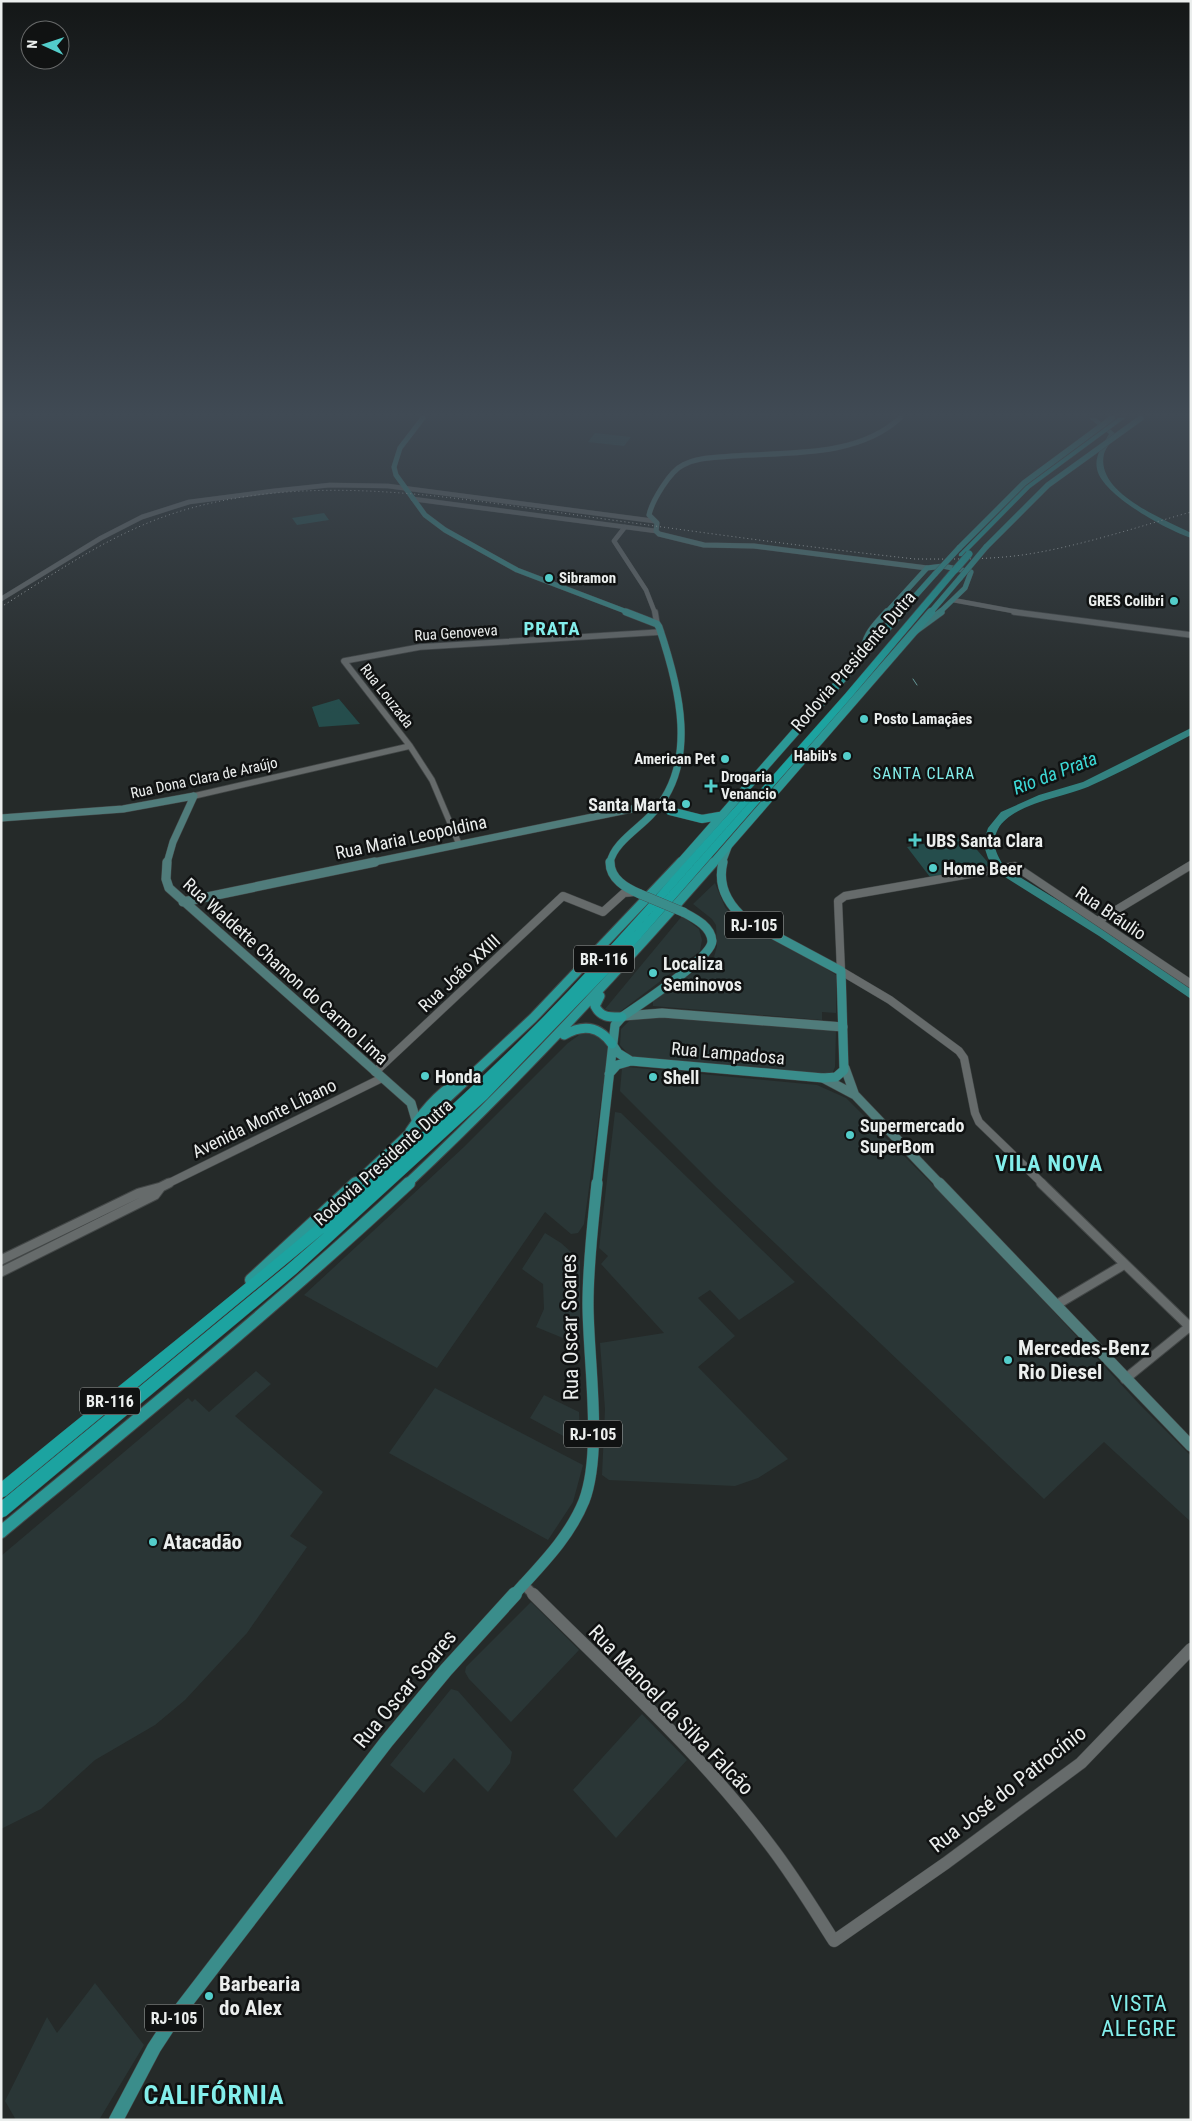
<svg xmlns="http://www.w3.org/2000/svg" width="1192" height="2121" viewBox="0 0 1192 2121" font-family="'Roboto Condensed',sans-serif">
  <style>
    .built { fill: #2a3636 }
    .green { fill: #254d4c }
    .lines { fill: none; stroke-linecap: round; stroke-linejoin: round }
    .stream { stroke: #6aa2a1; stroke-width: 1 }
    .river { fill: #338280; fill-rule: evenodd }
    .tertiary-far4-casing { stroke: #434747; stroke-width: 5 }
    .tertiary-far3-casing { stroke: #434747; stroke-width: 7 }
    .tertiary-far2-casing { stroke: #434747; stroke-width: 9 }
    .tertiary-far1-casing { stroke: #434747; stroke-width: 11 }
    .tertiary-casing { stroke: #434747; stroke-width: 13 }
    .secondary-far3-casing { stroke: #434747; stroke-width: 5.5 }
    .secondary-far2-casing { stroke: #434747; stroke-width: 8 }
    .secondary-far1-casing { stroke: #434747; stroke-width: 10 }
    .secondary-casing { stroke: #434747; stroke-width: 12 }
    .primary-far4-casing { stroke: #434747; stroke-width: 5.5 }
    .primary-far3-casing { stroke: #434747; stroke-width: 8 }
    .primary-far2-casing { stroke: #434747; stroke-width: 10 }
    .primary-far1-casing { stroke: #434747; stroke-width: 12 }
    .primary-casing { stroke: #434747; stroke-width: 15 }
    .trunk-far3-casing { stroke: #434747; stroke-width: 6 }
    .trunk-far2-casing { stroke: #434747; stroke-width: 9 }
    .trunk-far1-casing { stroke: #434747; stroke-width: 11 }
    .trunk-casing { stroke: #434747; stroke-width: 14 }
    .motorway-casing { stroke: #434747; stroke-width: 1 }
    .tertiary-far4 { stroke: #666b6b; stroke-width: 4.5 }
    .tertiary-far3 { stroke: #666b6b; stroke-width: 5.5 }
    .tertiary-far2 { stroke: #666b6b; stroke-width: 8 }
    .tertiary-far1 { stroke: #666b6b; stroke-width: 9 }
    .tertiary { stroke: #666b6b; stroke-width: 12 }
    .secondary-far3 { stroke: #507c7b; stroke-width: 5 }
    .secondary-far2 { stroke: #507c7b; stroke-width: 7 }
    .secondary-far1 { stroke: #507c7b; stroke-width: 9 }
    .secondary { stroke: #507c7b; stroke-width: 11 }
    .primary-far4 { stroke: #3a8d8b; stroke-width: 5 }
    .primary-far3 { stroke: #3a8d8b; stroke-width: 7 }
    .primary-far2 { stroke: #3a8d8b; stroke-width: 9 }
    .primary-far1 { stroke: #3a8d8b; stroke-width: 11 }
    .primary { stroke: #3a8d8b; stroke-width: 14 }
    .trunk-far3 { stroke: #2b9896; stroke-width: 5.5 }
    .trunk-far2 { stroke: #2b9896; stroke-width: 8 }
    .trunk-far1 { stroke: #2b9896; stroke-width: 9 }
    .trunk { stroke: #2b9896; stroke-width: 12 }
    .motorway { fill: #1ca3a0; fill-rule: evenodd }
    .rail { stroke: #c9cdcc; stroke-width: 1; stroke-dasharray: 1 3; stroke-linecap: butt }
    .primary-bridge-casing { stroke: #434747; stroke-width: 10; stroke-linecap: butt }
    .trunk-bridge-casing { stroke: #434747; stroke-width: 6; stroke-linecap: butt }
    .motorway-bridge-casing { stroke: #434747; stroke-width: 8; stroke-linecap: butt }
    .primary-bridge { stroke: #3a8d8b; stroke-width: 9 }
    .trunk-bridge { stroke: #2b9896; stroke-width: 5.5 }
    .motorway-bridge { stroke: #1ca3a0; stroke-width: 7 }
    .poi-dot { fill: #53cdca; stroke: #101212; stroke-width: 2 }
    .labels { text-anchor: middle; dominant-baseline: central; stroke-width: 5; stroke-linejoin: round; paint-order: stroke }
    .far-poi-label { font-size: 15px; font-weight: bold; fill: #ebeeed; stroke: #101212; text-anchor: start }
    .far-street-label { font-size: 15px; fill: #ebeeed; stroke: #101212 }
    .far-neighbourhood-label { font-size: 16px; letter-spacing: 1px; fill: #83eeeb; stroke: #101212 }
    .shield { fill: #101212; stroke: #a9acab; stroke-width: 1 }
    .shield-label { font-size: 16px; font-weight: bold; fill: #ebeeed }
    .street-label { font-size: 18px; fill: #ebeeed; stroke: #101212 }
    .poi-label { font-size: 18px; font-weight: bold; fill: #ebeeed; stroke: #101212; text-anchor: start }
    .far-district-label { font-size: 19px; font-weight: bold; letter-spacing: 1px; fill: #83eeeb; stroke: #101212 }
    .water-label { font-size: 19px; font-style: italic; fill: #3cd9d6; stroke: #101212 }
    .near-street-label { font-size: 21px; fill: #ebeeed; stroke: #101212 }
    .near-poi-label { font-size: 21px; font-weight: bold; fill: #ebeeed; stroke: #101212; text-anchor: start }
    .district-label { font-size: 22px; font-weight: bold; letter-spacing: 1px; fill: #83eeeb; stroke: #101212 }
    .near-neighbourhood-label { font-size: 22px; letter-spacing: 1px; fill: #83eeeb; stroke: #101212 }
    .near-district-label { font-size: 26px; font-weight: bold; letter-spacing: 1px; fill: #83eeeb; stroke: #101212 }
  </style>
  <rect width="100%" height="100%" fill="#252a29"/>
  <!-- built -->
  <path class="built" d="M 715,883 L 725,907 L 734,918 L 811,959 L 836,975 L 836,1013 L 822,1012 L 822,1020 L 653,1006 L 653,1001 L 714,957 L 717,946 L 716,925 L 712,919 L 693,904 Z
    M 682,916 L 699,929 L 702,940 L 700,951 L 621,1011 L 614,1012 L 605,1009 Z
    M 651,1017 L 836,1031 L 835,1067 L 833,1072 L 821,1074 L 631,1057 L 620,1045 L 621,1029 L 630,1020 Z
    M 582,1033 L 594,1033 L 607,1044 L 608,1050 L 584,1224 L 578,1233 L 571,1234 L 545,1212 L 437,1368 L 304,1295 L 465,1146 L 568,1043 Z
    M 627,1067 L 817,1085 L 846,1098 L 984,1236 L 1141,1406 L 1191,1456 L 1191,1522 L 1104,1442 L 1044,1499 L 717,1188 L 620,1091 L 622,1068 Z
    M 615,1112 L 621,1113 L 795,1282 L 739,1320 L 710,1290 L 698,1298 L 735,1336 L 698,1367 L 788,1459 L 758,1478 L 735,1486 L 609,1480 L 602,1475 L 605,1409 L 600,1343 L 664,1333 L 601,1264 L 608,1256 L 599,1248 Z
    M 545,1233 L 561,1243 L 580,1260 L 580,1345 L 536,1327 L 544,1309 L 543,1284 L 522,1269 Z
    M 256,1371 L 271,1384 L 235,1416 L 323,1492 L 290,1536 L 307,1547 L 247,1633 L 185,1700 L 155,1725 L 95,1760 L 41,1809 L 1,1829 L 1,1556 L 188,1398 L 192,1402 L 195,1399 L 209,1412 Z
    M 435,1388 L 583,1465 L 573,1502 L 548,1540 L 389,1453 Z
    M 544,1395 L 579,1412 L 580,1445 L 530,1418 Z
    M 531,1602 L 579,1650 L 511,1722 L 469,1679 L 465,1672 L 466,1667 Z
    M 451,1689 L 458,1691 L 512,1752 L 510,1763 L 488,1792 L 454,1758 L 424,1793 L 390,1765 Z
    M 642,1714 L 687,1760 L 616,1838 L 573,1790 Z
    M 95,1983 L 144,2045 L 99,2120 L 16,2120 L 5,2101 L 47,2017 L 57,2033 Z"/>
  <!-- green -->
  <path class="green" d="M 595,433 L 631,437 L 624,446 L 588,442 Z
    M 324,513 L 329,520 L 297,525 L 292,518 Z
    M 339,699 L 360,724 L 319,727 L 312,707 Z
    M 965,836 L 991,866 L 930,877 L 907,847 Z"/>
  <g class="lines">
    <!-- stream -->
    <path class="stream" d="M 913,679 L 917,685"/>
    <!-- river -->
    <path class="river" d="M 1089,418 L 1096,418 L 1116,434 C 1113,440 1106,447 1104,454 C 1095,493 1164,519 1191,533 L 1191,538 C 1167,530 1102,495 1097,469 C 1094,456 1103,445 1109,434 Z
      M 1191,728 L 1191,735 C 1158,752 1126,770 1092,785 C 1067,797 1012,803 998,829 C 990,844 997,855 1005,868 L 1107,930 L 1191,989 L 1191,999 L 1099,936 L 997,872 L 988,858 L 983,843 L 988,828 L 1001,812 L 1039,795 L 1083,782 Z"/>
    <!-- tertiary-far4 casing -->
    <g class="tertiary-far4-casing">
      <path id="tertiary-far4" d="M 413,499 L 656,531
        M 625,527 L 614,541 L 646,590 L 655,613
        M 1,599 L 101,538 L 142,517 L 189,502 L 273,491 L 330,485 L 388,486 L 654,521
        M 953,600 L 1023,613"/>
    </g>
    <!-- tertiary-far3 casing -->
    <g class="tertiary-far3-casing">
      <path id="tertiary-far3" d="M 655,612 L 657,624
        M 1014,612 L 1191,635
        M 194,796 L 410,746
        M 459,844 L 432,780 L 410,746 L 344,661 L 420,647 L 661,632"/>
    </g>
    <!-- tertiary-far2 casing -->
    <g class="tertiary-far2-casing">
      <path id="tertiary-far2" d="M 1098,921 L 1191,865
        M 375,1072 L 563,896 L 603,912 L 624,893 L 634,892
        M 167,1184 L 382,1078
        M 1043,1184 L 979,1122 L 975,1113 L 964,1058 L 959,1051 L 890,1000 L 841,971 L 838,901 L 845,896 L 1015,866 L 1191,984"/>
    </g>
    <!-- tertiary-far1 casing -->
    <g class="tertiary-far1-casing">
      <path id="tertiary-far1" d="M 1041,1183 L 1191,1328
        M 1,1260 L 139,1193 L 161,1187
        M 1,1272 L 155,1195 L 161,1187 L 169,1183
        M 1056,1305 L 1125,1264
        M 1125,1379 L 1189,1327
        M 523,1584 L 534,1595"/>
    </g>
    <!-- tertiary casing -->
    <g class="tertiary-casing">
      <path id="tertiary" d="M 533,1594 C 613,1674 700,1752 769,1844 C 793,1875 813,1908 834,1941 L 946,1863 L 1081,1763 L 1191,1649"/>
    </g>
    <!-- secondary-far3 casing -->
    <g class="secondary-far3-casing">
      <path id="secondary-far3" d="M 900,418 C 857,458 786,452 732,456 C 715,458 698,457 683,465 C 670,471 652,501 649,515 L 657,523 L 656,531 L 659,534 L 704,545 L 754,546 L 927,568"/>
    </g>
    <!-- secondary-far2 casing -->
    <g class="secondary-far2-casing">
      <path id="secondary-far2" d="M 1,818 L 123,809 L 194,796
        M 167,863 L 173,842 L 194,796
        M 369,863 L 661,803"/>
    </g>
    <!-- secondary-far1 casing -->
    <g class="secondary-far1-casing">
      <path id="secondary-far1" d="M 167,862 L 166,879 L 169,888 L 411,1103 L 416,1120
        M 183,902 L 375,862
        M 624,1016 L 662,1013 L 843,1027
        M 845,1068 L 854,1093
        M 823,1078 L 855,1095 L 940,1184"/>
    </g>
    <!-- secondary casing -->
    <g class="secondary-casing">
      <path id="secondary" d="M 939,1183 L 1191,1446"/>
    </g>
    <!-- primary-far4 casing -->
    <g class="primary-far4-casing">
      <path id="primary-far4" d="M 423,418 L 400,448 L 394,467 L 396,475 L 425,515 L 445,530 L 517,570 L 630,613
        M 886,613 L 927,568 L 943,566 L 971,572 L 965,588 L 939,613"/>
    </g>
    <!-- primary-far3 casing -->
    <g class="primary-far3-casing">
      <path id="primary-far3" d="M 915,631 L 941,612
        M 864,654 C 864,635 875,626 887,612
        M 610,863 C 613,844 638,829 651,815 C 700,765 679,686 659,627 L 657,624 L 626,612
        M 722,863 L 728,847"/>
    </g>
    <!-- primary-far2 casing -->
    <g class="primary-far2-casing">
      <path id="primary-far2" d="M 610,862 C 610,879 626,888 640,894
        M 612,1044 L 618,1053 L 631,1061
        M 609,1074 L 617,1065 L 631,1061 L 823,1078 L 836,1077 L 844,1070 L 841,971 L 746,920 C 728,905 717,886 723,862
        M 597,1184 L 615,1025 L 622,1017 C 639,1005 712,958 712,941 C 711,926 694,918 683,912"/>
    </g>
    <!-- primary-far1 casing -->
    <g class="primary-far1-casing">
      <path id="primary-far1" d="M 514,1595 C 540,1566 569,1538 584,1501 C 603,1451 588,1359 588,1304 C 588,1263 593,1223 597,1183"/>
    </g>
    <!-- primary casing -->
    <g class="primary-casing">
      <path id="primary" d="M 116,2120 L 154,2048 L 171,2022 L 387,1741 L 446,1670 L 515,1594"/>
    </g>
    <!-- trunk-far3 casing -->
    <g class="trunk-far3-casing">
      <path id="trunk-far3" d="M 986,547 L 1048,485 L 1141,418
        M 959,548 L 1024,483 L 1112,418
        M 900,613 L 935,574
        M 930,613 L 960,578"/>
    </g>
    <!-- trunk-far2 casing -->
    <g class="trunk-far2-casing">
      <path id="trunk-far2" d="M 670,811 L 702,819 L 719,816
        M 680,863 L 901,612
        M 713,863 L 931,612"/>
    </g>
    <!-- trunk-far1 casing -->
    <g class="trunk-far1-casing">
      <path id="trunk-far1" d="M 600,996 L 595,1006 C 601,1018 610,1017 622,1017
        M 564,1035 C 583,1024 599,1026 612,1044
        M 410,1131 C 427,1106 444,1087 471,1074
        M 355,1184 L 533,1018 L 681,862
        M 407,1184 C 516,1082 616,974 714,862"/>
    </g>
    <!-- trunk casing -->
    <g class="trunk-casing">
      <path id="trunk" d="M 251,1280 L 356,1183
        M 1,1532 C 139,1418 278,1305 409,1183"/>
    </g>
    <!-- motorway casing -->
    <g class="motorway-casing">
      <path id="motorway" d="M 1118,418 L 1125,418 L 1030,488 L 963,556 L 959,556 L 959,554 L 1026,486 Z
        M 952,568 L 959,570 L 851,698 L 625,956 L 487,1099 L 297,1273 L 6,1516 L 1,1518 L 1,1501 L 287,1265 L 325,1232 L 6,1496 L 1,1498 L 1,1482 C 173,1341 351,1205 510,1050 C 593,970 667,881 745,796 L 751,796 L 751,800 L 611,958 L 845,694 Z"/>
    </g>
    <!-- tertiary-far4 -->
    <use href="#tertiary-far4" class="tertiary-far4"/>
    <!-- tertiary-far3 -->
    <use href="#tertiary-far3" class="tertiary-far3"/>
    <!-- tertiary-far2 -->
    <use href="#tertiary-far2" class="tertiary-far2"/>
    <!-- tertiary-far1 -->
    <use href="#tertiary-far1" class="tertiary-far1"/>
    <!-- tertiary -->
    <use href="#tertiary" class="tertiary"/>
    <!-- secondary-far3 -->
    <use href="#secondary-far3" class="secondary-far3"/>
    <!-- secondary-far2 -->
    <use href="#secondary-far2" class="secondary-far2"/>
    <!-- secondary-far1 -->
    <use href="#secondary-far1" class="secondary-far1"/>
    <!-- secondary -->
    <use href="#secondary" class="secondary"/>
    <!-- primary-far4 -->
    <use href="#primary-far4" class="primary-far4"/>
    <!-- primary-far3 -->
    <use href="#primary-far3" class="primary-far3"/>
    <!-- primary-far2 -->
    <use href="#primary-far2" class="primary-far2"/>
    <!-- primary-far1 -->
    <use href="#primary-far1" class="primary-far1"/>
    <!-- primary -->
    <use href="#primary" class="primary"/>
    <!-- trunk-far3 -->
    <use href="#trunk-far3" class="trunk-far3"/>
    <!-- trunk-far2 -->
    <use href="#trunk-far2" class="trunk-far2"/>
    <!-- trunk-far1 -->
    <use href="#trunk-far1" class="trunk-far1"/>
    <!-- trunk -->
    <use href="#trunk" class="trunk"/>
    <!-- motorway -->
    <use href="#motorway" class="motorway"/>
    <!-- rail -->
    <path class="rail" d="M 1,607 C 58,571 115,531 181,511 C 314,471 455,498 590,517 C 698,532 806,547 915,559 C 953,559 991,560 1029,554 C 1084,545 1137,527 1191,512"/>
    <!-- primary-bridge casing -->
    <g class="primary-bridge-casing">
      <path id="primary-bridge" d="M 640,894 L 683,912"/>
    </g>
    <!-- trunk-bridge casing -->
    <g class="trunk-bridge-casing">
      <path id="trunk-bridge" d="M 935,574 L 959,548
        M 960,578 L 986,547"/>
    </g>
    <!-- motorway-bridge casing -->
    <g class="motorway-bridge-casing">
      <path id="motorway-bridge" d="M 955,570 L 969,554"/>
    </g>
    <!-- primary-bridge -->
    <use href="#primary-bridge" class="primary-bridge"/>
    <!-- trunk-bridge -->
    <use href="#trunk-bridge" class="trunk-bridge"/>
    <!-- motorway-bridge -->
    <use href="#motorway-bridge" class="motorway-bridge"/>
  </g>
  <!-- sky -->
  <linearGradient id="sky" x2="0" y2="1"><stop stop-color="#141717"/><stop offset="0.58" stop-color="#404a54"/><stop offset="1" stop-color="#404a54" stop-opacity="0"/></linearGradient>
  <rect width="1192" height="715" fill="url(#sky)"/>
  <!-- markers -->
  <g class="poi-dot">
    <circle cx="549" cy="578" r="5"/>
    <circle cx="1174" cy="601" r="5"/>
    <circle cx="864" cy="719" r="5"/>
    <circle cx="847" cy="756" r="5"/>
    <circle cx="725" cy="759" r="5"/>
    <path d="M708.5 778.5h5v5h5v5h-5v5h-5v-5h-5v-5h5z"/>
    <circle cx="686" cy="804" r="5"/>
    <path d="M912.5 832.5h5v5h5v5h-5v5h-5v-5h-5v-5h5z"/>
    <circle cx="933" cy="868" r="5"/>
    <circle cx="653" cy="973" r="5"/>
    <circle cx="425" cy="1076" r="5"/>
    <circle cx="653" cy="1077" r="5"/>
    <circle cx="850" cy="1135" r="5"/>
    <circle cx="1008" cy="1360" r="5"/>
    <circle cx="153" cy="1542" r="5"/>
    <circle cx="209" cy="1996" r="5"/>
  </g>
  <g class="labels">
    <!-- far-poi labels -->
    <g class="far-poi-label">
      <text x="559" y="578">Sibramon</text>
      <text x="1164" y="601" text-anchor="end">GRES Colibri</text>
      <text x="874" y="719">Posto Lamaçães</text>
      <text x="837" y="756" text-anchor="end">Habib's</text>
      <text x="715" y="759" text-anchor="end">American Pet</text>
      <text x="721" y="777">Drogaria<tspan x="721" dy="17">Venancio</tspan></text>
    </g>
    <!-- far-street labels -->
    <g class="far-street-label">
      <text transform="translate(456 633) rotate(-4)">Rua Genoveva</text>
      <text transform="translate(387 696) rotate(52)">Rua Louzada</text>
      <text transform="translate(204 778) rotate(-12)">Rua Dona Clara de Araújo</text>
    </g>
    <!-- far-neighbourhood labels -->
    <g class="far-neighbourhood-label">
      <text x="924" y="773">SANTA CLARA</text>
    </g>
    <!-- shield labels -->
    <g class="shield">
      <rect x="725" y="911.5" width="58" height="27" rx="4"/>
      <rect x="574" y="945.5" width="60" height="27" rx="4"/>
      <rect x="80" y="1387.5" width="60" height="27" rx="4"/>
      <rect x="564" y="1420.5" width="58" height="27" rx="4"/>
      <rect x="145" y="2004.5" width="58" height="27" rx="4"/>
    </g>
    <g class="shield-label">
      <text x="754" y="925">RJ-105</text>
      <text x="604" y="959">BR-116</text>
      <text x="110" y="1401">BR-116</text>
      <text x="593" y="1434">RJ-105</text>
      <text x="174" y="2018">RJ-105</text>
    </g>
    <!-- street labels -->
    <g class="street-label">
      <text transform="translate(853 661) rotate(-49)">Rodovia Presidente Dutra</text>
      <text transform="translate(411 837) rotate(-12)">Rua Maria Leopoldina</text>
      <text transform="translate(1111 913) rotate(34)">Rua Bráulio</text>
      <text transform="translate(286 971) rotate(42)">Rua Waldette Chamon do Carmo Lima</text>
      <text transform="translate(459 973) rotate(-43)">Rua João XXIII</text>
      <text transform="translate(728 1053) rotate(5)">Rua Lampadosa</text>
      <text transform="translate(264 1118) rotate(-26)">Avenida Monte Líbano</text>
      <text transform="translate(383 1162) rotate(-42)">Rodovia Presidente Dutra</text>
    </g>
    <!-- poi labels -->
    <g class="poi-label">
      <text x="676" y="804" text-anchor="end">Santa Marta</text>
      <text x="926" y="840">UBS Santa Clara</text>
      <text x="943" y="868">Home Beer</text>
      <text x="663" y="963">Localiza<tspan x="663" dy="21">Seminovos</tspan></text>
      <text x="435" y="1076">Honda</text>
      <text x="663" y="1077">Shell</text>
      <text x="860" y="1125">Supermercado<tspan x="860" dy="21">SuperBom</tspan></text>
    </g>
    <!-- far-district labels -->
    <g class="far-district-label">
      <text x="552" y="628">PRATA</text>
    </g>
    <!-- water labels -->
    <g class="water-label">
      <text transform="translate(1055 773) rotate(-21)">Rio da Prata</text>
    </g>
    <!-- near-street labels -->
    <g class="near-street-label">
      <text transform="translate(570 1327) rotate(-91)">Rua Oscar Soares</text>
      <text transform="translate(405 1689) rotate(-50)">Rua Oscar Soares</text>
      <text transform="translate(671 1710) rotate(46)">Rua Manoel da Silva Falcão</text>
      <text transform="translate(1008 1789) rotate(-38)">Rua José do Patrocínio</text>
    </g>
    <!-- near-poi labels -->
    <g class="near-poi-label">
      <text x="1018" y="1348">Mercedes-Benz<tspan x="1018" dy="24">Rio Diesel</tspan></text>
      <text x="163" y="1542">Atacadão</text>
      <text x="219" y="1984">Barbearia<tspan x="219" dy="24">do Alex</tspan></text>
    </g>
    <!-- district labels -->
    <g class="district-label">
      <text x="1049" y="1163">VILA NOVA</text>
    </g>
    <!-- near-neighbourhood labels -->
    <g class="near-neighbourhood-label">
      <text x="1139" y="2003">VISTA<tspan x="1139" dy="25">ALEGRE</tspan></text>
    </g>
    <!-- near-district labels -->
    <g class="near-district-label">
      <text x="214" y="2095">CALIFÓRNIA</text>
    </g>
  </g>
  <!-- border -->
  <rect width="1192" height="2121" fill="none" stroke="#ebeeed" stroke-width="5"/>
  <!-- north arrow -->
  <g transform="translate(45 45) rotate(273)"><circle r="24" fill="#101212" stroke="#686a6a"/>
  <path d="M0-4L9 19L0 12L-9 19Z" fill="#53cdca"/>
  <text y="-8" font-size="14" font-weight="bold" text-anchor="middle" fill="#ebeeed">N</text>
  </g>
</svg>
